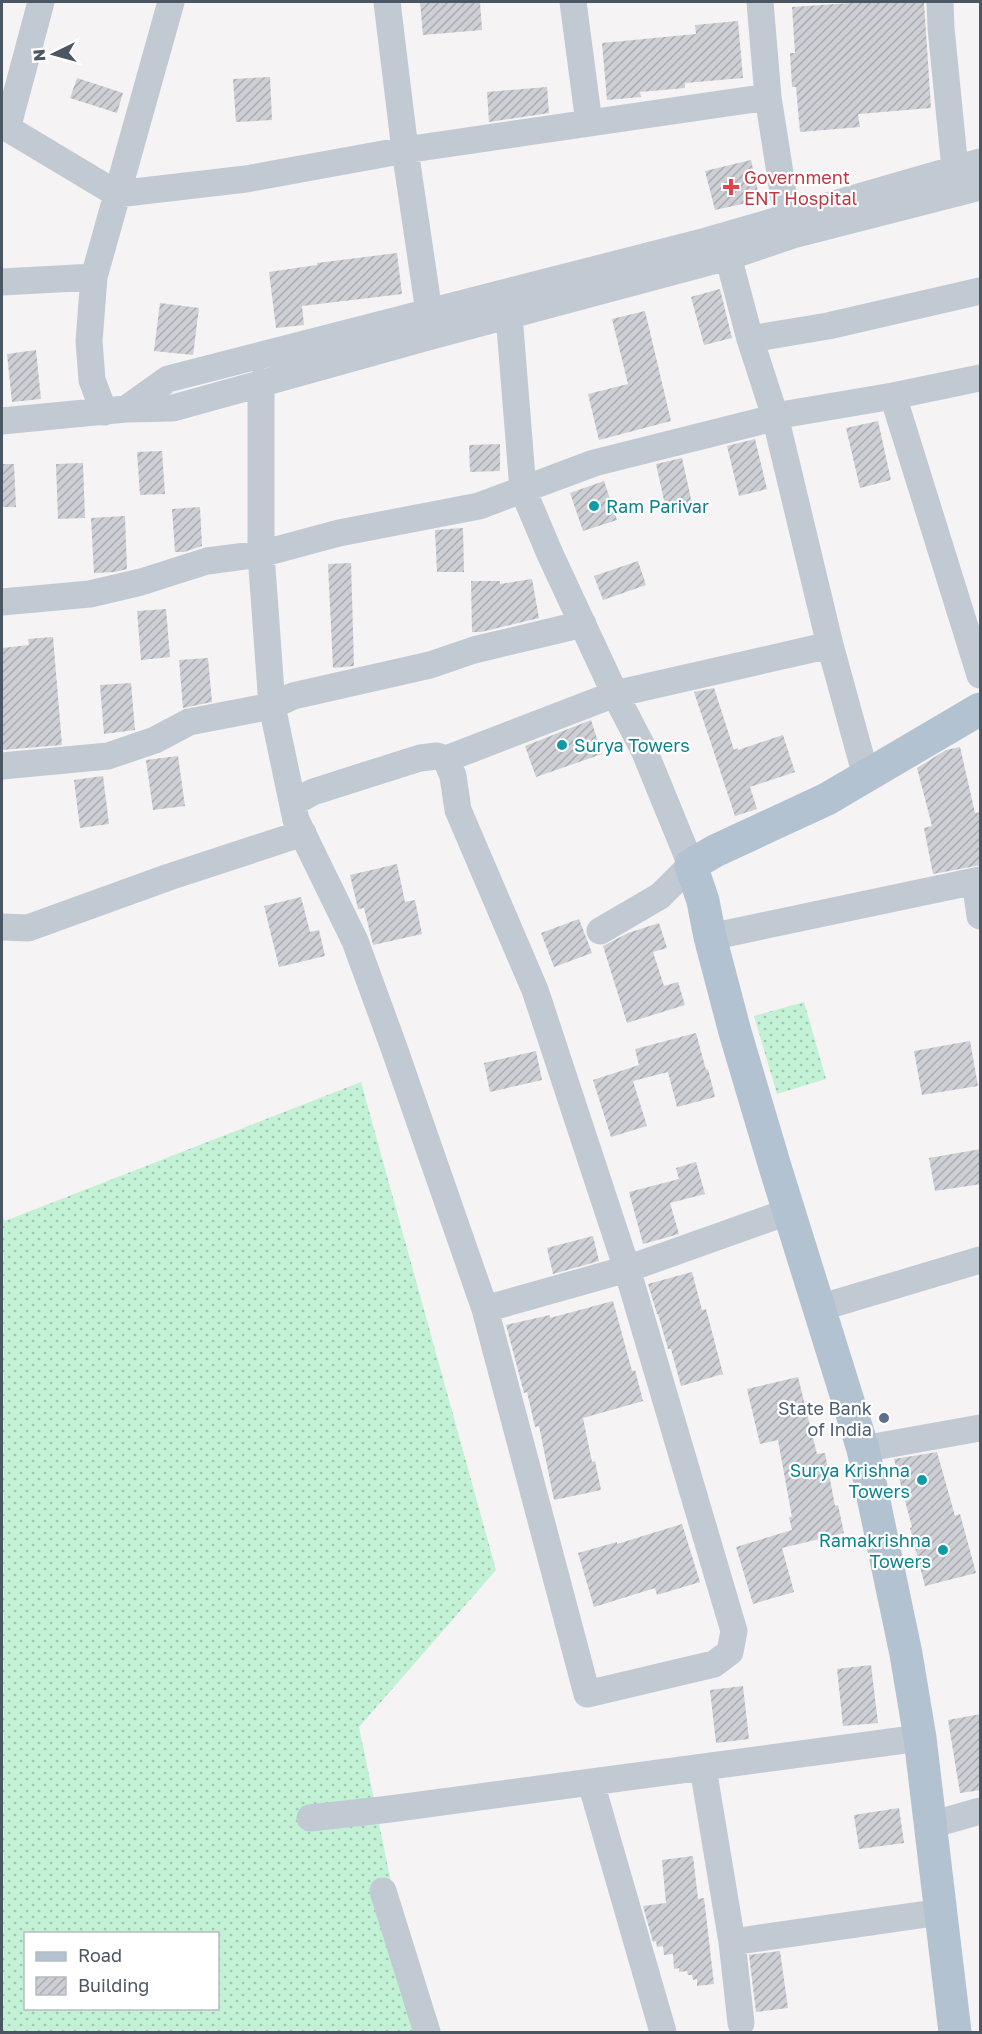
<svg xmlns="http://www.w3.org/2000/svg" width="982" height="2034" viewBox="0 0 982 2034" font-family="'Golos Text',sans-serif">
  <style>
    .grass { fill: url(#grass-dots); fill-rule: evenodd }
    .building { fill: url(#building-hatch) }
    .lines { fill: none; stroke-linecap: round; stroke-linejoin: round }
    .minor { stroke: #c1cad2; stroke-width: 27 }
    .major { stroke: #b3c2d1; stroke-width: 33 }
    .health-dot { fill: #e0444e; stroke: #fff; stroke-width: 2 }
    .culture-dot { fill: #0f9aa8; stroke: #fff; stroke-width: 2 }
    .service-dot { fill: #5c6f8a; stroke: #fff; stroke-width: 2 }
    .labels { text-anchor: middle; dominant-baseline: central; stroke-width: 4.5; stroke-linejoin: round; paint-order: stroke }
    .health-label { font-size: 18px; fill: #be3a42; stroke: #fff; text-anchor: start }
    .culture-label { font-size: 18px; fill: #0d838f; stroke: #fff; text-anchor: start }
    .service-label { font-size: 18px; fill: #4e5e75; stroke: #fff; text-anchor: end }
  </style>
  <defs>
    <pattern id="grass-dots" width="8" height="8" patternUnits="userSpaceOnUse" patternTransform="scale(1.5)"><rect width="8" height="8" fill="#c3f1d5"/><path d="M2 2h.1M6 6h.1" fill="none" stroke="#a0c6b0" stroke-width="1.8" stroke-linecap="round"/></pattern>
    <pattern id="building-hatch" width="6" height="6" patternUnits="userSpaceOnUse" patternTransform="scale(1.5)"><rect width="6" height="6" fill="#cdcfd5"/><path d="M-1 1l2-2M0 6l6-6M5 7l2-2" fill="none" stroke="#a8abb0"/></pattern>
  </defs>
  <rect width="100%" height="100%" fill="#f5f3f3"/>
  <!-- grass -->
  <path class="grass" d="M 804,1002 L 826,1079 L 777,1094 L 754,1016 Z
    M 361,1082 L 496,1570 L 359,1727 L 422,2032 L 2,2032 L 2,1216 L 5,1221 ZM 26,1934 L 218,1934 L 218,2008 L 26,2008 Z"/>
  <!-- building -->
  <path class="building" d="M 420,2 L 480,2 L 482,30 L 423,35 Z
    M 866,2 L 924,2 L 931,108 L 858,114 L 860,127 L 800,132 L 796,87 L 792,87 L 790,53 L 795,53 L 792,7 Z
    M 738,21 L 743,78 L 685,83 L 685,88 L 640,92 L 641,97 L 607,100 L 602,43 L 696,34 L 695,25 Z
    M 270,77 L 272,120 L 236,122 L 233,79 Z
    M 77,78 L 123,93 L 117,113 L 70,98 Z
    M 547,87 L 549,113 L 489,122 L 487,92 Z
    M 751,160 L 760,200 L 715,210 L 705,171 Z
    M 397,253 L 402,294 L 302,306 L 304,325 L 276,328 L 269,272 L 317,265 L 317,263 Z
    M 720,289 L 732,338 L 704,345 L 691,297 Z
    M 160,303 L 199,308 L 193,355 L 154,351 Z
    M 645,311 L 671,421 L 599,440 L 588,394 L 628,384 L 612,319 Z
    M 36,350 L 41,399 L 12,402 L 7,354 Z
    M 878,421 L 891,480 L 860,488 L 846,428 Z
    M 755,439 L 767,489 L 739,496 L 727,446 Z
    M 500,444 L 500,471 L 470,472 L 469,445 Z
    M 162,451 L 165,494 L 140,495 L 137,452 Z
    M 682,458 L 693,508 L 667,514 L 656,464 Z
    M 83,463 L 85,518 L 58,519 L 56,464 Z
    M 2,464 L 14,464 L 16,507 L 2,507 Z
    M 604,481 L 617,520 L 583,531 L 570,493 Z
    M 200,507 L 202,546 L 184,552 L 175,552 L 172,509 Z
    M 125,516 L 127,569 L 115,572 L 94,573 L 91,518 Z
    M 463,528 L 464,572 L 437,572 L 435,530 Z
    M 638,561 L 646,585 L 603,600 L 594,576 Z
    M 351,563 L 354,666 L 333,668 L 328,564 Z
    M 532,579 L 539,618 L 481,632 L 472,632 L 471,581 L 500,581 L 500,584 Z
    M 166,609 L 170,657 L 141,660 L 137,611 Z
    M 53,637 L 62,745 L 2,750 L 2,648 L 29,645 L 28,639 Z
    M 208,658 L 212,702 L 183,708 L 179,660 Z
    M 131,683 L 135,730 L 104,734 L 100,685 Z
    M 714,688 L 734,750 L 738,748 L 738,750 L 783,735 L 795,772 L 750,787 L 757,809 L 735,816 L 694,692 Z
    M 591,720 L 602,754 L 536,777 L 525,746 Z
    M 960,747 L 975,813 L 981,812 L 981,865 L 933,874 L 924,828 L 932,826 L 917,768 L 946,750 Z
    M 178,756 L 185,806 L 153,810 L 146,760 Z
    M 103,776 L 109,824 L 80,828 L 74,780 Z
    M 397,864 L 405,902 L 415,900 L 422,934 L 373,945 L 364,908 L 358,909 L 350,875 Z
    M 301,897 L 310,932 L 319,930 L 325,956 L 279,967 L 264,906 Z
    M 579,919 L 592,953 L 554,967 L 541,933 Z
    M 659,923 L 667,948 L 653,952 L 664,986 L 678,982 L 685,1005 L 627,1023 L 603,946 L 628,933 Z
    M 696,1033 L 706,1070 L 708,1069 L 715,1097 L 677,1107 L 668,1072 L 633,1081 L 647,1126 L 611,1137 L 593,1080 L 639,1065 L 635,1049 Z
    M 970,1041 L 978,1086 L 922,1095 L 914,1051 Z
    M 536,1051 L 542,1080 L 490,1092 L 484,1063 Z
    M 981,1149 L 981,1184 L 935,1191 L 929,1158 Z
    M 696,1162 L 705,1194 L 670,1203 L 679,1234 L 643,1244 L 629,1192 L 679,1179 L 676,1168 Z
    M 593,1236 L 599,1261 L 553,1274 L 547,1248 Z
    M 692,1272 L 702,1310 L 706,1309 L 723,1374 L 681,1386 L 671,1349 L 668,1349 L 658,1314 L 657,1314 L 648,1284 Z
    M 613,1301 L 632,1371 L 635,1370 L 643,1401 L 583,1418 L 592,1462 L 595,1461 L 601,1490 L 554,1500 L 539,1426 L 535,1427 L 527,1392 L 524,1393 L 506,1325 L 550,1315 L 550,1318 Z
    M 798,1377 L 817,1454 L 825,1453 L 835,1506 L 838,1505 L 844,1533 L 782,1548 L 794,1592 L 753,1604 L 736,1547 L 792,1530 L 789,1517 L 792,1517 L 778,1440 L 760,1444 L 747,1389 Z
    M 937,1452 L 955,1516 L 960,1514 L 976,1573 L 925,1586 L 910,1528 L 912,1527 L 894,1459 Z
    M 682,1524 L 700,1582 L 657,1595 L 655,1588 L 594,1607 L 578,1553 L 617,1542 L 617,1544 Z
    M 871,1665 L 878,1723 L 843,1726 L 837,1669 Z
    M 743,1686 L 749,1739 L 716,1743 L 710,1690 Z
    M 981,1714 L 981,1790 L 960,1793 L 948,1720 Z
    M 899,1808 L 904,1843 L 859,1849 L 854,1815 Z
    M 693,1856 L 698,1899 L 704,1898 L 714,1984 L 697,1986 L 697,1979 L 693,1980 L 692,1975 L 688,1975 L 687,1971 L 679,1972 L 679,1968 L 674,1969 L 673,1954 L 664,1955 L 663,1946 L 657,1947 L 656,1941 L 653,1942 L 643,1906 L 666,1903 L 662,1860 Z
    M 780,1951 L 788,2008 L 756,2012 L 749,1955 Z"/>
  <g class="lines">
    <!-- minor -->
    <path class="minor" d="M 387,2 L 405,150 L 429,312
      M 573,2 L 589,123
      M 760,2 L 768,97 L 787,217 L 793,234
      M 940,2 L 941,28 L 955,169
      M 2,125 L 117,194 L 246,179 L 405,150 L 768,97
      M 7,129 L 41,2
      M 724,241 L 750,339 L 775,416 L 830,645 L 866,776
      M 2,282 L 94,277
      M 509,315 L 523,490 L 550,554 L 615,694 L 644,750 L 691,865 L 660,896 L 600,931
      M 750,339 L 828,326 L 980,291
      M 261,382 L 261,554 L 272,706 L 296,820 L 355,941 L 393,1045 L 485,1309 L 587,1694 L 714,1664 L 730,1652 L 734,1631 L 627,1269 L 535,990 L 458,810 L 453,776 L 446,759 L 437,756 L 420,758 L 313,792 L 293,803
      M 893,396 L 980,675
      M 126,409 L 168,379 L 706,241 L 980,162
      M 104,412 L 92,380 L 89,341 L 94,277 L 171,2
      M 2,421 L 126,409 L 173,408 L 428,337 L 728,257 L 793,235 L 980,187
      M 2,602 L 90,594 L 141,582 L 207,561 L 261,554 L 339,533 L 479,506 L 594,463 L 761,421 L 775,416 L 893,396 L 980,378
      M 446,759 L 615,694 L 830,645
      M 2,766 L 108,756 L 155,740 L 189,722 L 272,706 L 293,696 L 430,665 L 474,650 L 583,624
      M 975,881 L 980,916
      M 2,927 L 28,928 L 169,877 L 303,833
      M 710,937 L 980,880
      M 819,1308 L 980,1260
      M 485,1309 L 627,1269 L 790,1211
      M 863,1449 L 980,1428
      M 703,1768 L 732,1942 L 741,2023
      M 591,1783 L 663,2032
      M 310,1818 L 390,1809 L 920,1738
      M 931,1825 L 980,1811
      M 383,1891 L 427,2032
      M 732,1942 L 941,1912"/>
    <!-- major -->
    <path class="major" d="M 955,2032 L 920,1738 L 906,1654 L 863,1449 L 776,1170 L 735,1032 L 710,937 L 703,901 L 691,865 L 715,851 L 827,799 L 980,709"/>
  </g>
  <!-- markers -->
  <path class="health-dot" d="M728 178h6v6h6v6h-6v6h-6v-6h-6v-6h6z"/>
  <g class="culture-dot">
    <circle cx="594" cy="506" r="6"/>
    <circle cx="562" cy="745" r="6"/>
    <circle cx="922" cy="1480" r="6"/>
    <circle cx="943" cy="1550" r="6"/>
  </g>
  <circle class="service-dot" cx="884" cy="1418" r="6"/>
  <g class="labels">
    <!-- health labels -->
    <g class="health-label">
      <text x="744" y="177">Government<tspan x="744" dy="21">ENT Hospital</tspan></text>
    </g>
    <!-- culture labels -->
    <g class="culture-label">
      <text x="606" y="506">Ram Parivar</text>
      <text x="574" y="745">Surya Towers</text>
      <text x="910" y="1470" text-anchor="end">Surya Krishna<tspan x="910" dy="21">Towers</tspan></text>
      <text x="931" y="1540" text-anchor="end">Ramakrishna<tspan x="931" dy="21">Towers</tspan></text>
    </g>
    <!-- service labels -->
    <g class="service-label">
      <text x="872" y="1408">State Bank<tspan x="872" dy="21">of India</tspan></text>
    </g>
  </g>
  <!-- border -->
  <rect width="982" height="2034" fill="none" stroke="#4a5661" stroke-width="6"/>
  <!-- legend -->
  <rect x="24" y="1932" width="195" height="78" fill="#ffffff" stroke="#b7bbc0" stroke-width="1.5"/>
  <rect x="36" y="1952" width="30" height="9" fill="#b3c2d1" stroke="#b7bbc0" stroke-width="1.5"/>
  <text x="78" y="1962" font-size="18" fill="#4a5661">Road</text>
  <rect x="36" y="1977" width="30" height="18" fill="url(#building-hatch)" stroke="#b7bbc0" stroke-width="1.5"/>
  <text x="78" y="1992" font-size="18" fill="#4a5661">Building</text>
  <!-- north arrow -->
  <g transform="translate(54 54) rotate(265)" stroke="#ffffff" stroke-width="4.5" paint-order="stroke">
  <path d="M0-4.5L10 22L0 15L-10 22Z" fill="#4a5661"/>
  <text y="-9" font-size="16" font-weight="bold" text-anchor="middle" fill="#4a5661">N</text>
  </g>
</svg>
